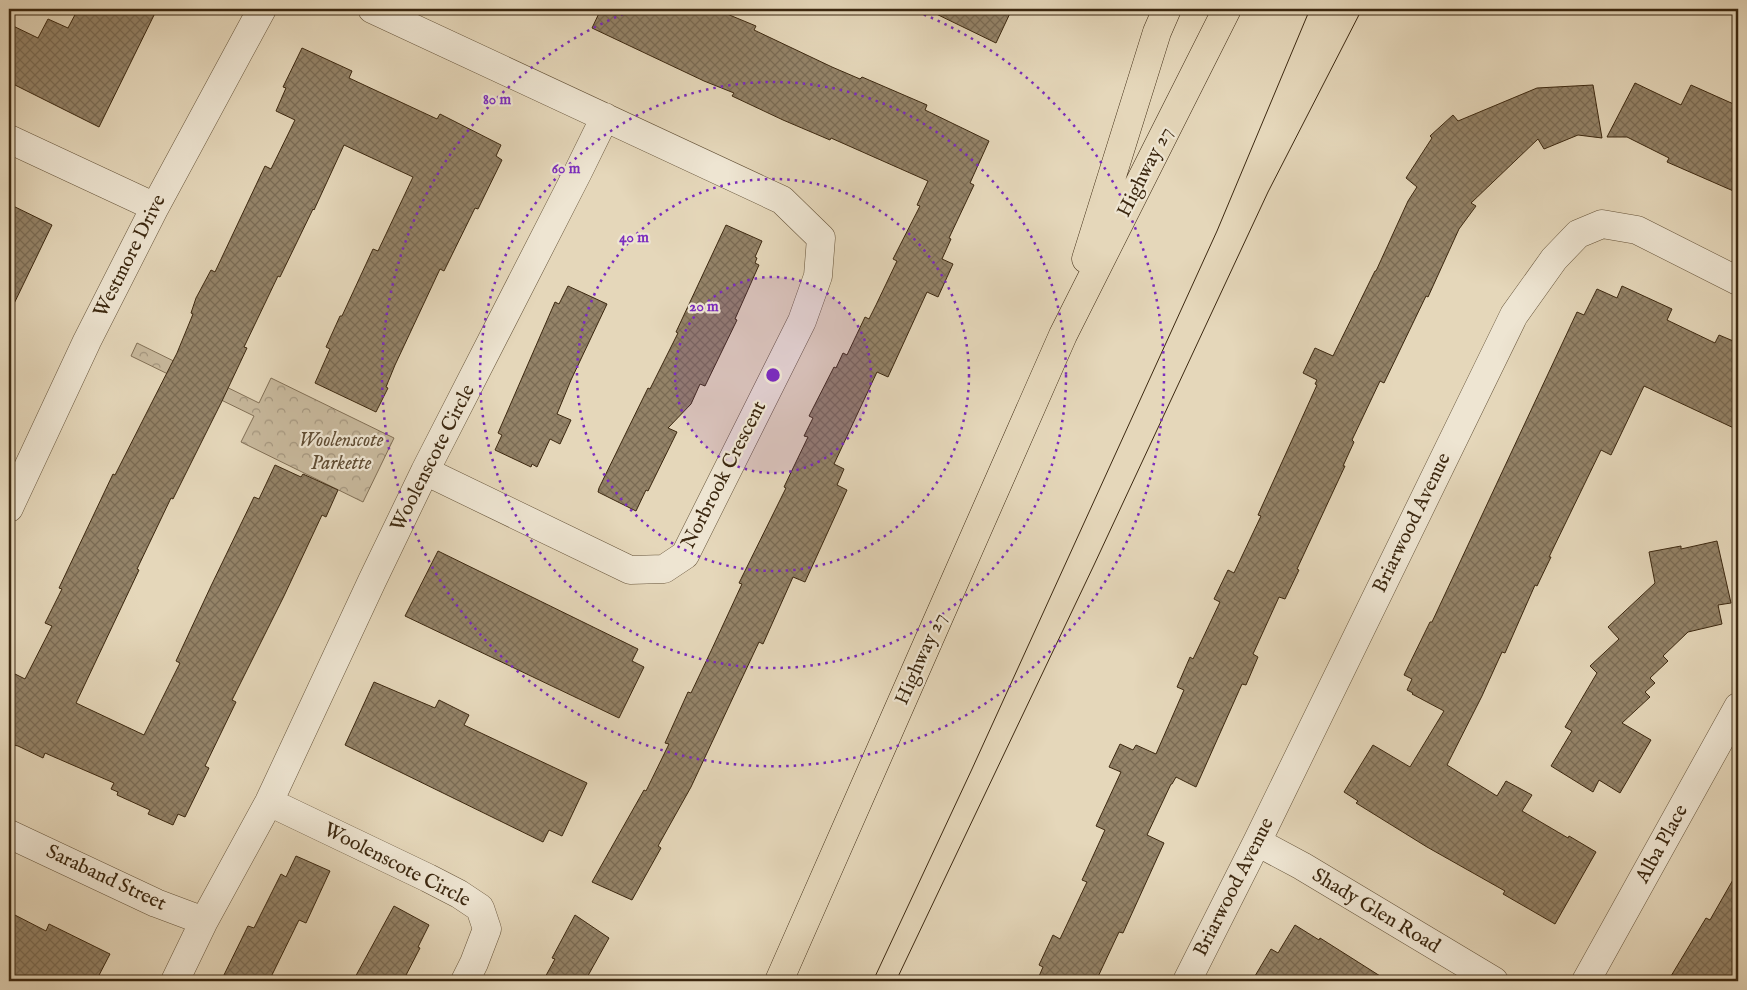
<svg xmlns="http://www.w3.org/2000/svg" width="1747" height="990" viewBox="0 0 1747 990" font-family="'IM FELL English',serif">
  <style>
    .park { fill: url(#park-crowns); stroke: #827056 }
    .building { fill: url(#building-cross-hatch); stroke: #3c2810 }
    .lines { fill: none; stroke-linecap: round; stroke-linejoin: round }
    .street-casing { stroke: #66543a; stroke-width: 29 }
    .primary-casing { stroke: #3c2810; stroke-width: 29 }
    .street { stroke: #eee5d2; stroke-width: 28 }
    .primary { stroke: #e5d7ba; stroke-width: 28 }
    .tram { stroke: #3c2810; stroke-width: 1 }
    .ring { fill: none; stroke: #7b2cbf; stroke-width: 2.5; stroke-dasharray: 2.5 5 }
    .labels { text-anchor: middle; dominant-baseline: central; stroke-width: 4.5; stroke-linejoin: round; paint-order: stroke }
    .street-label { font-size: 20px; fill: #3c2810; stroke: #eee5d2 }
    .park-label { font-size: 20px; font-style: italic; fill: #5f4c33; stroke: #eee5d2 }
    .centre { fill: #7b2cbf; stroke: #eee5d2; stroke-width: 2.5 }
    .ring-label { font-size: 15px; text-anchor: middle; font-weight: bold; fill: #7b2cbf; stroke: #eee5d2; stroke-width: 4.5; stroke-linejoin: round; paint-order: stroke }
  </style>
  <defs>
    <pattern id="park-crowns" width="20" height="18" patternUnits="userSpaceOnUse" patternTransform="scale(1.25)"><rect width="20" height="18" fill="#c8b99d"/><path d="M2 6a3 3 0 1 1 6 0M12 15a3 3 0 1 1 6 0" fill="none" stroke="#a4967f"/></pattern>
    <pattern id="building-cross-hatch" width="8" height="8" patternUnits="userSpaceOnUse" patternTransform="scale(1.25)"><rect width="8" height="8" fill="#948368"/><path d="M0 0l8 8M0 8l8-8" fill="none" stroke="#7a6b54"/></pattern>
  </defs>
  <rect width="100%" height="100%" fill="#e5d7ba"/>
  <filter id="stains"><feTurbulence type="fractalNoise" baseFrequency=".004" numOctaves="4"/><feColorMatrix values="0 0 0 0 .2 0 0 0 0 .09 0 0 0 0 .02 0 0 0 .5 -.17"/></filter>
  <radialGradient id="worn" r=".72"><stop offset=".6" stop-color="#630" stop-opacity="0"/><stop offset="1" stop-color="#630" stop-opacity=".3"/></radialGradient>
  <!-- park -->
  <path class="park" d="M 137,343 L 259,403 L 271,378 L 394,438 L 363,502 L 241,442 L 254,416 L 131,356 Z"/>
  <!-- building -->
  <path class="building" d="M 78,9 L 157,9 L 99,127 L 9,82 L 9,24 L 38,38 L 48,19 L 68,28 Z
    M 601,9 L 715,9 L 756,26 L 754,30 L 832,67 L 860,79 L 862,77 L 927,105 L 925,110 L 989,141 L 970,183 L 974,185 L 949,238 L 951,239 L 942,259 L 953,264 L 938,297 L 927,292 L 888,377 L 877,372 L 834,464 L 844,469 L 837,485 L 847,490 L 805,582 L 793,577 L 763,644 L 759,642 L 691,787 L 658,846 L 661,848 L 632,900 L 592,882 L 644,790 L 646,791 L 669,744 L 665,743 L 688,692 L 691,693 L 711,651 L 742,584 L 739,583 L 786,488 L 784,487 L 808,437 L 804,436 L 813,418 L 809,416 L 834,367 L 836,368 L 843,353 L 847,355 L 865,317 L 869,319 L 876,305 L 897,261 L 893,259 L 920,206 L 917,205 L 928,181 L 831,138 L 830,140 L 783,120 L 732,96 L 734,93 L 704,81 L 592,28 Z
    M 926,9 L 1012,9 L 996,43 Z
    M 302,48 L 352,71 L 349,78 L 437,119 L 440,114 L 501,145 L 496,156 L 502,160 L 478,209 L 475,208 L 444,271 L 440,269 L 395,365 L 386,387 L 388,388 L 376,412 L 315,383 L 330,349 L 326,347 L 340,316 L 342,316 L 373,249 L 378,251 L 413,177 L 344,145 L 314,210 L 313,209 L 280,277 L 278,276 L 244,347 L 247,348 L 222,401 L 173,499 L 171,498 L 137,569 L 139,570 L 76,703 L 144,735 L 180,663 L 176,661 L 211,586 L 254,497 L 259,499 L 275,465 L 301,477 L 303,474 L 338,490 L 326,517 L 322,515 L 284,596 L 232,700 L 236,702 L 205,766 L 209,768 L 185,817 L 178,814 L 173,825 L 148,814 L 150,810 L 117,795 L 118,792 L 111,789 L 114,783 L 45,753 L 43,758 L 18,746 L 9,744 L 9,671 L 25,679 L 52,626 L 45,623 L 62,589 L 59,588 L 113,474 L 115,475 L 177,353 L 193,314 L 191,313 L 196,298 L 211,270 L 215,272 L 265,166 L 271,169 L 295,120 L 276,111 L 286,88 L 283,87 Z
    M 1635,83 L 1681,105 L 1691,85 L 1738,106 L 1738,193 L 1667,162 L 1669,158 L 1627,137 L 1607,137 Z
    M 1593,85 L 1602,138 L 1578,135 L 1544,149 L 1538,139 L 1471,203 L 1476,206 L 1459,229 L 1428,297 L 1426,296 L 1384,383 L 1380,381 L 1352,440 L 1354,442 L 1343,466 L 1345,466 L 1297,569 L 1299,570 L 1285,599 L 1279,597 L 1253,654 L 1258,657 L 1246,685 L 1242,684 L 1196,787 L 1176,777 L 1172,784 L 1171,784 L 1147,835 L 1164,843 L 1123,933 L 1119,932 L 1096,981 L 1037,981 L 1043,967 L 1039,965 L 1053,935 L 1060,939 L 1087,882 L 1082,880 L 1105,830 L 1096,826 L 1121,772 L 1109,767 L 1120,744 L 1133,750 L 1136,745 L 1156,754 L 1184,690 L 1177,687 L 1190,657 L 1193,659 L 1220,602 L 1214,599 L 1228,570 L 1234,573 L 1261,516 L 1258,515 L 1317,385 L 1315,384 L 1317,380 L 1303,373 L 1315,348 L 1333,356 L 1375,271 L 1376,271 L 1408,201 L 1417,187 L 1406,178 L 1432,138 L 1430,136 L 1453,115 L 1458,121 L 1537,88 Z
    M 9,204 L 52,225 L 9,314 Z
    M 726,225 L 762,241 L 755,257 L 757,258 L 755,263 L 759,265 L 735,319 L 737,320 L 705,386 L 700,384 L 691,404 L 668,428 L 677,432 L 648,491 L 646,490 L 636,511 L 598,492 L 599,488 L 648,388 L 650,389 L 678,333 L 676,332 Z
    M 568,286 L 607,304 L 571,380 L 557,414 L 571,420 L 560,444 L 550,439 L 537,467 L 532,464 L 531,467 L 495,450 L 502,435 L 498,433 L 555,302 L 559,304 Z
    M 1622,286 L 1672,309 L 1667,320 L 1715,343 L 1719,335 L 1738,343 L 1738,430 L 1644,386 L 1611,455 L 1601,450 L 1549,557 L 1551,557 L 1537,586 L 1535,585 L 1505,653 L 1502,652 L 1482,696 L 1447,765 L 1497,796 L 1506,781 L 1532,795 L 1522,811 L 1568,838 L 1569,836 L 1596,852 L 1555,924 L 1503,894 L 1505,891 L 1427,847 L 1356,803 L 1358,801 L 1344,792 L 1373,745 L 1410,767 L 1444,711 L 1412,694 L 1413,693 L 1407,690 L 1412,679 L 1404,675 L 1430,622 L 1432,622 L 1577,312 L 1584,315 L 1597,289 L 1617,298 Z
    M 1717,541 L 1731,603 L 1718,605 L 1722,624 L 1688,632 L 1663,656 L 1668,661 L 1650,678 L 1655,683 L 1645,692 L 1650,697 L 1622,723 L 1651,740 L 1620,793 L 1599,780 L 1593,792 L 1551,766 L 1572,731 L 1565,727 L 1597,673 L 1590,666 L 1619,639 L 1608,627 L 1655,583 L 1649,552 L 1681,546 L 1681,549 Z
    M 438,551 L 638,649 L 632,661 L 644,667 L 619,718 L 405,616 Z
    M 374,682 L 435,708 L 439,700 L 469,715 L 464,725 L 587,783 L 562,836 L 549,830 L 543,842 L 345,745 Z
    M 296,856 L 330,871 L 306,923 L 299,920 L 269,981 L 221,981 L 248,926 L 254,928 L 281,874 L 286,877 Z
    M 1738,871 L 1738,981 L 1668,981 L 1706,918 L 1710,920 Z
    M 394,906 L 429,925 L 418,947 L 420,948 L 403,981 L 353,981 Z
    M 9,912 L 46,931 L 49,924 L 110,954 L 96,981 L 9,981 Z
    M 575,915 L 609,938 L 585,981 L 543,981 L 555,959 L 552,958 Z
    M 1295,925 L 1319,940 L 1320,938 L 1388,981 L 1252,981 L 1271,949 L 1278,953 Z"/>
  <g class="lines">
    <!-- street casing -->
    <g class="street-casing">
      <path id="street" d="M 372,9 L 782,200 L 821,238 L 818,276 L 802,321 L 685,555 L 664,569 L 630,570 L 425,471
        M 9,139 L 155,207
        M 9,508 L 87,341 L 155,207 L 262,9
        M 269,802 L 428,878 L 459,894 L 480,908 L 487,929 L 474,963 L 465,981
        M 9,834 L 156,903 L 204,921
        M 1257,842 L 1302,866 L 1494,981
        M 175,981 L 204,921 L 269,802 L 372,581 L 425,471 L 578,172 L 605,117
        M 1187,981 L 1257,842 L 1514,315 L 1554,259 L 1578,234 L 1602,224 L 1637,230 L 1738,281
        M 1586,981 L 1738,707"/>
    </g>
    <!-- primary casing -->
    <g class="primary-casing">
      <path id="primary" d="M 1086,259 L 1157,32 L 1167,9
        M 779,981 L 1063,335 L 1227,9"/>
    </g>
    <!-- street -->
    <use href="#street" class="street"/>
    <!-- primary -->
    <use href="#primary" class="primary"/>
    <!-- tram -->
    <path class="tram" d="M 873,981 L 972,769 L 1217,231 L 1310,9
      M 896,981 L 1094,565 L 1268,192 L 1362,9"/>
  </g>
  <!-- distance rings -->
  <circle cx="773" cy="375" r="98" fill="#7b2cbf" fill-opacity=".12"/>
  <g class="ring">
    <circle cx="773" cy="375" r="98"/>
    <circle cx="773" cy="375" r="196"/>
    <circle cx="773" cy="375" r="293"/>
    <path d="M910 9A391 391 0 1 1 636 9"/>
  </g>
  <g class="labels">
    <!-- street labels -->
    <g class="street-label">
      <text transform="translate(1145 172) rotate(-63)">Highway 27</text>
      <text transform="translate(130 256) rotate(-63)">Westmore Drive</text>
      <text transform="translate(433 458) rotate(-63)">Woolenscote Circle</text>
      <text transform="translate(724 475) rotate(-63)">Norbrook Crescent</text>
      <text transform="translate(1412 523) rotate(-64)">Briarwood Avenue</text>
      <text transform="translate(921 659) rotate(-66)">Highway 27</text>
      <text transform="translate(1662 844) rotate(-61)">Alba Place</text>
      <text transform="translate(397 865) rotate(27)">Woolenscote Circle</text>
      <text transform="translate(106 878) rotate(25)">Saraband Street</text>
      <text transform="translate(1234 887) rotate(-63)">Briarwood Avenue</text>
      <text transform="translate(1376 911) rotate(31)">Shady Glen Road</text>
    </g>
    <!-- park labels -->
    <g class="park-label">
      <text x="341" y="440">Woolenscote<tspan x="341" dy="23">Parkette</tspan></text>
    </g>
  </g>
  <circle cx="773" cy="375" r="8" class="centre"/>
  <g class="ring-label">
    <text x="497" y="104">80 m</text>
    <text x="566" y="173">60 m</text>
    <text x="634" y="242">40 m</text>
    <text x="704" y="311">20 m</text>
  </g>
  <!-- margin -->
  <rect width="1747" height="990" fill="none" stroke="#e5d7ba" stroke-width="30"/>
  <rect x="10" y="10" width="1727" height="970" fill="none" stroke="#3c2810" stroke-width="2.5"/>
  <rect x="15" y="15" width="1717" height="960" fill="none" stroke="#3c2810"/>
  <rect width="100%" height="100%" filter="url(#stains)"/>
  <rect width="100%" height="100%" fill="url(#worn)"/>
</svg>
